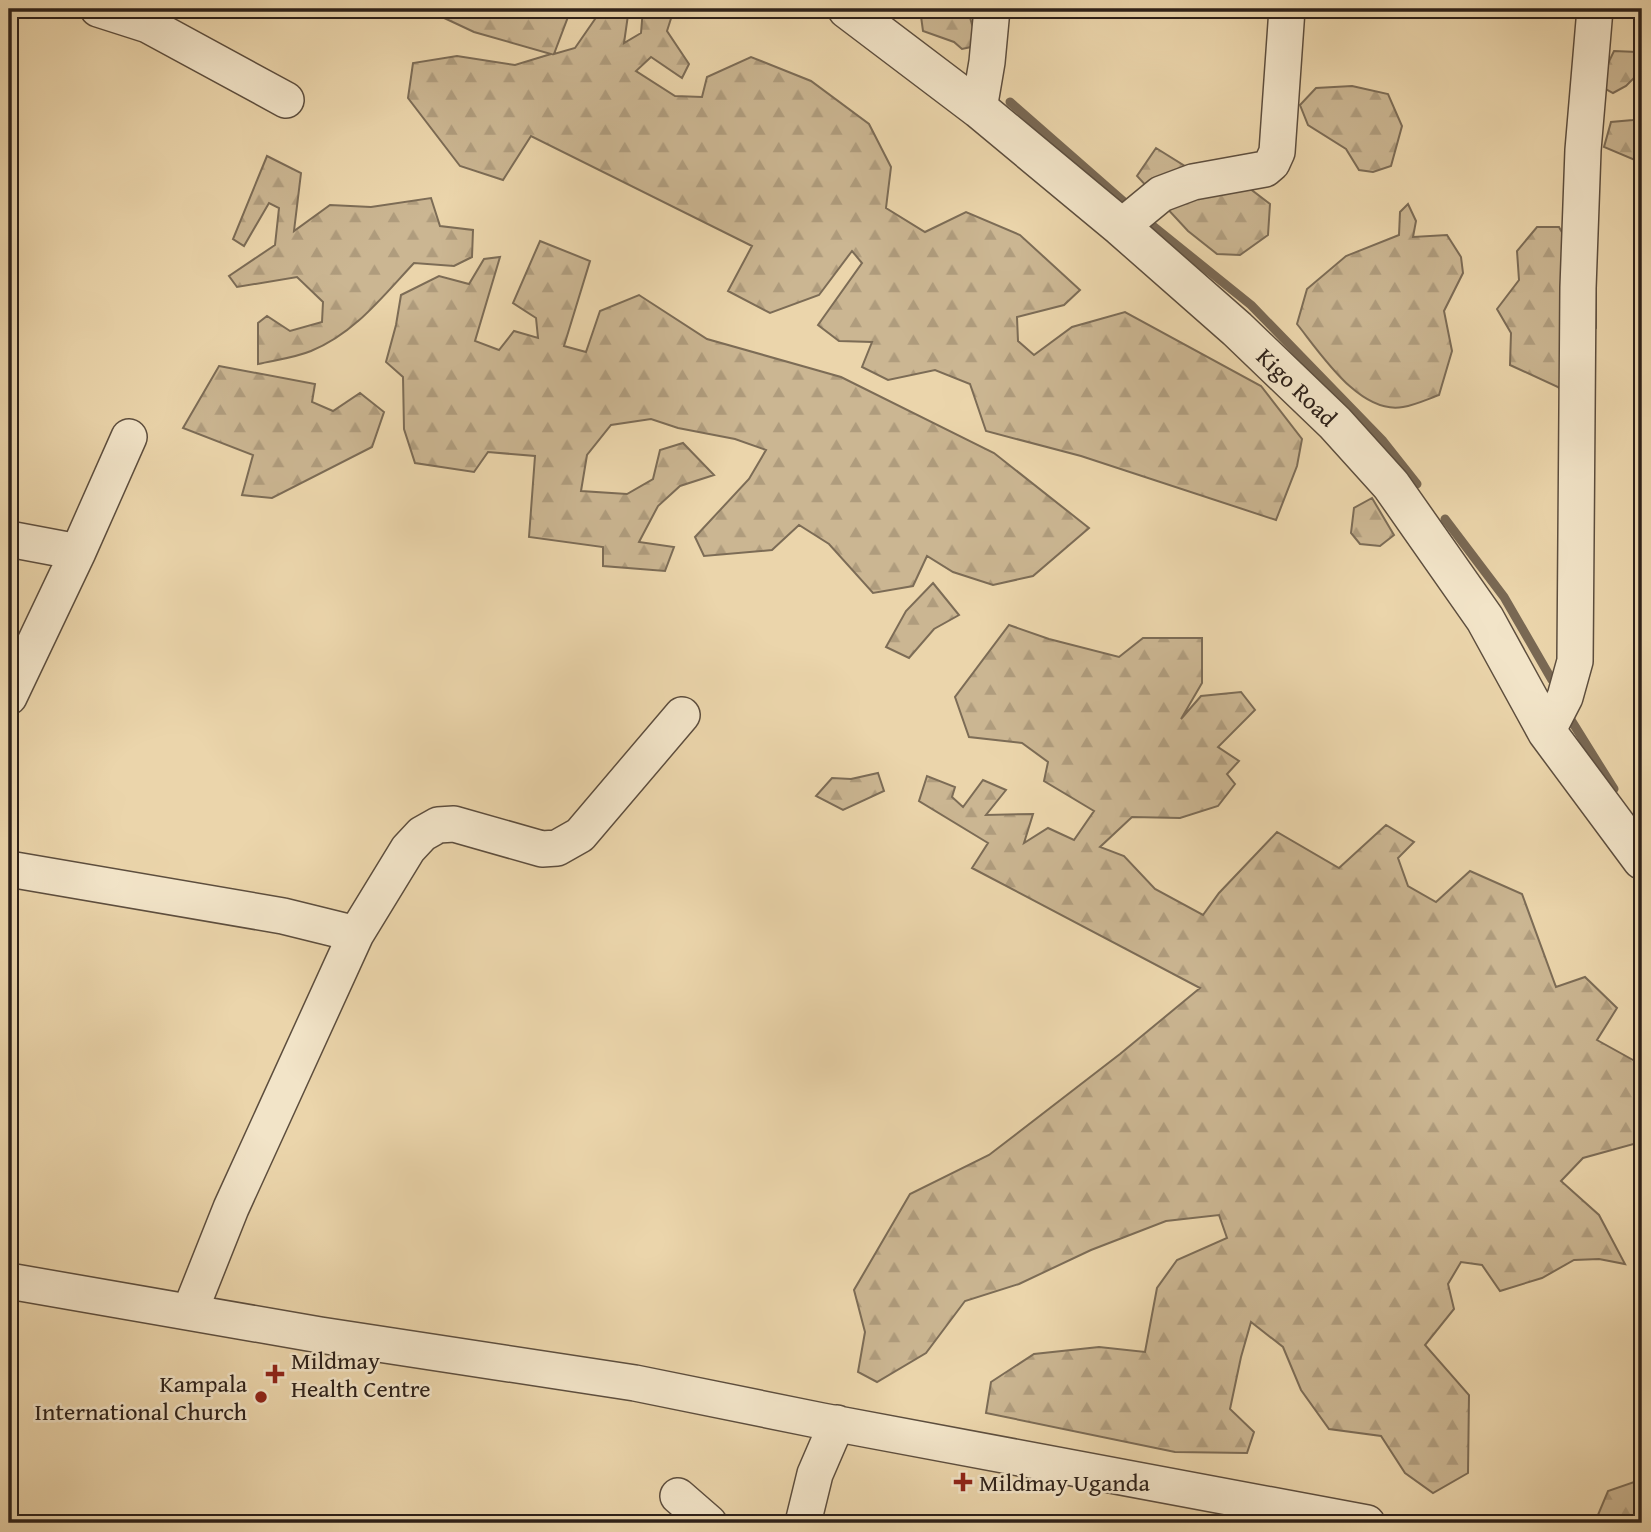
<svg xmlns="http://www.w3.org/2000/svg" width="1651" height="1532" viewBox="0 0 1651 1532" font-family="'Gentium Book Plus',serif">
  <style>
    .forest { fill: url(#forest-firs); stroke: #7c6c56; stroke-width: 2 }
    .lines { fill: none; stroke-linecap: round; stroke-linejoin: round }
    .stream { stroke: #796853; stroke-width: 9 }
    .minor-casing { stroke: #5d4e3e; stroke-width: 38 }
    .tertiary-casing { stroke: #5d4e3e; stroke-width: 41 }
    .minor { stroke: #f2e4c8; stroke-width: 35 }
    .tertiary { stroke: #f2e4c8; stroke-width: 38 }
    .poi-dot { fill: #8f2418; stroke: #f2e4c8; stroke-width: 2.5 }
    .labels { text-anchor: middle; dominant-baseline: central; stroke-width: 5; stroke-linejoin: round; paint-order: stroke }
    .street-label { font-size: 24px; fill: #2e2119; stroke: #f2e4c8 }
    .poi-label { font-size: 24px; fill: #2e2119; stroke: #f2e4c8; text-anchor: start }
  </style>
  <defs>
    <pattern id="forest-firs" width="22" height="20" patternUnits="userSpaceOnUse" patternTransform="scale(1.75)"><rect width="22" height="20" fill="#cbb692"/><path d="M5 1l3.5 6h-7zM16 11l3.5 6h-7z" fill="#af9c7d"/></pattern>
  </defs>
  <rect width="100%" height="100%" fill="#ebd5ab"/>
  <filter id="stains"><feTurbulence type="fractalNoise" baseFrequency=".00286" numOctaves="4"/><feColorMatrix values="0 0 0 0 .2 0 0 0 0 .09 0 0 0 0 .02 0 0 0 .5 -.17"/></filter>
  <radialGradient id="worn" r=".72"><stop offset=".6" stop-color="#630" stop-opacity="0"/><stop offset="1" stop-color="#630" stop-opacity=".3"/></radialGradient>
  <!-- forest -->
  <path class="forest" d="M 425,9 L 571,9 L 554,54 L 575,48 L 602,9 L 615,9 L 628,15 L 624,43 L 641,33 L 643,9 L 674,9 L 667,31 L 689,64 L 682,78 L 651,57 L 636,71 L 675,96 L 702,97 L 707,77 L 751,57 L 811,81 L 869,124 L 891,167 L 886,208 L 925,232 L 966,212 L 1020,235 L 1080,290 L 1064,305 L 1017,317 L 1018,341 L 1034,355 L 1072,327 L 1125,312 L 1261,386 L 1302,439 L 1297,466 L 1276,520 L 1081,456 L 986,431 L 970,384 L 935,370 L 888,380 L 862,367 L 872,342 L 839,341 L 818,325 L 862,263 L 852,251 L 819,295 L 770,313 L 728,291 L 752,246 L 531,136 L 503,180 L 460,166 L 408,98 L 413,63 L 457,56 L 515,65 L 551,54 L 474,32 Z
    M 920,9 L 953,9 L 969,14 L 977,42 L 971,47 L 962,49 L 954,42 L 923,31 Z
    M 1614,51 L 1637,52 L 1640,72 L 1626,86 L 1613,93 L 1604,88 L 1601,78 Z
    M 1352,86 L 1388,94 L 1402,126 L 1391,166 L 1373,172 L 1359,170 L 1346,149 L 1308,125 L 1300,105 L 1316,88 Z
    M 1642,114 L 1642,163 L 1604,147 L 1611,122 L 1633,120 Z
    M 1156,148 L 1185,166 L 1245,185 L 1270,204 L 1268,235 L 1240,255 L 1217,254 L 1188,231 L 1137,176 Z
    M 267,156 L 301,173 L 294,231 L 330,205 L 371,207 L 431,198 L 440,226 L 473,230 L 472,257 L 454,266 L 414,263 C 383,296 354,334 311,351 C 294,358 275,360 258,364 L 258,323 L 267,316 L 290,331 L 322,322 L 323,302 L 297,277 L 237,287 L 229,276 L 275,245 L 279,208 L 269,203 L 244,246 L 233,239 Z
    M 1408,204 L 1416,221 L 1413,237 L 1447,235 L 1461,257 L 1463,273 L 1444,311 L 1452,351 L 1439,395 C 1428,399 1415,405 1403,407 C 1360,415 1321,354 1297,324 L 1307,289 L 1346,256 L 1399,235 L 1400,212 Z
    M 1537,227 L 1559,227 L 1596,293 L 1596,328 L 1563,358 L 1567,399 L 1558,387 L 1510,365 L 1511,333 L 1497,309 L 1519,280 L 1517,251 Z
    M 540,241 L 590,261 L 564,346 L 586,352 L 600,311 L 639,295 L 707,339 L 841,377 L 994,453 L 1089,528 L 1033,576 L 993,585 L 953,572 L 927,556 L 913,586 L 873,593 L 829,544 L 799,525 L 772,550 L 704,556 L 695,537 L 749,479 L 766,450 L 735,439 L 678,428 L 651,419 L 611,425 L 587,455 L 581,491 L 627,494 L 653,479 L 660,450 L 683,443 L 714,475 L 680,486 L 658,506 L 639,542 L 674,547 L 665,571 L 603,566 L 603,547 L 529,537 L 535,456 L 488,452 L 474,472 L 415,463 L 404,429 L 403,377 L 386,362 L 396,325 L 401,295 L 439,276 L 469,284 L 484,259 L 500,257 L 475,341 L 499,350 L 514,331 L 538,338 L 536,318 L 513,303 Z
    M 219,366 L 315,384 L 312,402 L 333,411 L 360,393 L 384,412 L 372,447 L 272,498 L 242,495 L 253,455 L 183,428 Z
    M 1372,498 L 1394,535 L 1380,546 L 1360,544 L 1351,533 L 1354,508 Z
    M 933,583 L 959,615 L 934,629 L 909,658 L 886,647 L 906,611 Z
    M 1009,625 L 1049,639 L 1119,657 L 1143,638 L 1202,638 L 1202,683 L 1181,719 L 1201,696 L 1241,692 L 1255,710 L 1218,747 L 1239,761 L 1227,774 L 1235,784 L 1218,806 L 1180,818 L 1132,817 L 1100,847 L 1124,856 L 1155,889 L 1203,915 L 1219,893 L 1277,832 L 1339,868 L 1386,825 L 1414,842 L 1398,858 L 1408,886 L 1436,902 L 1470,871 L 1522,894 L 1556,987 L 1585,977 L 1617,1008 L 1597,1040 L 1642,1065 L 1642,1145 L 1637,1143 L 1583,1158 L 1561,1181 L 1599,1215 L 1625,1264 L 1599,1259 L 1574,1260 L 1542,1278 L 1500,1291 L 1482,1265 L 1461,1262 L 1448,1284 L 1454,1309 L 1425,1345 L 1469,1395 L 1468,1473 L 1433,1493 L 1405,1473 L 1381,1436 L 1329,1429 L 1301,1390 L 1283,1347 L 1251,1322 L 1241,1357 L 1230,1409 L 1254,1432 L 1247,1453 L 1175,1452 L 986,1413 L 991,1382 L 1034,1354 L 1099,1347 L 1145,1352 L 1157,1288 L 1177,1260 L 1227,1238 L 1219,1215 L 1166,1221 L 1091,1250 L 1019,1284 L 965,1301 L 926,1353 L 877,1382 L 858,1372 L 865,1332 L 854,1290 L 910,1194 L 989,1155 L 1120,1054 L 1200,988 L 972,868 L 988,843 L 919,801 L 927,776 L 955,787 L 952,797 L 963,807 L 983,780 L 1006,790 L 986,815 L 1033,814 L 1024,843 L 1048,828 L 1074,840 L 1094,811 L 1044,781 L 1048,762 L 1022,743 L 969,737 L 955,697 Z
    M 878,773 L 884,791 L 843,810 L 816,796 L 832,778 L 851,779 Z
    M 1637,1481 L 1642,1482 L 1642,1523 L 1595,1522 L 1608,1491 Z"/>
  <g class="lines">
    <!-- stream -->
    <path class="stream" d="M 1010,102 L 1132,209
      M 1143,218 L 1251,305 L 1383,441 L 1417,484
      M 1445,519 L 1504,597 L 1552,680
      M 1571,720 L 1614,789"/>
    <!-- minor casing -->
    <g class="minor-casing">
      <path id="minor" d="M 98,9 L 148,25 L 286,100
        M 979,109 L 987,62 L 992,9
        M 1121,227 L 1161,194 L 1193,182 L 1265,169 L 1272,163 L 1277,152 L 1287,9
        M 9,539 L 78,552
        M 9,697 L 78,552 L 129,437
        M 1547,732 L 1565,697 L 1575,661 L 1578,288 L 1583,150 L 1595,9
        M 9,869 L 283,916 L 356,934
        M 9,1281 L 320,1335 L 635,1383 L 822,1421 L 1367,1523
        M 190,1311 L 231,1208 L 356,934 L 408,849 L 422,834 L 438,825 L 454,824 L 542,849 L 557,848 L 580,835 L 682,715
        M 678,1496 L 709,1523
        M 803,1523 L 815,1474 L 837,1423"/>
    </g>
    <!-- tertiary casing -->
    <g class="tertiary-casing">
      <path id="tertiary" d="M 847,9 L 979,109 L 1121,227 L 1237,329 L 1335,423 L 1391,485 L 1485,619 L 1547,732 L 1642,860"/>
    </g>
    <!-- minor -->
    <use href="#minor" class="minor"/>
    <!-- tertiary -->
    <use href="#tertiary" class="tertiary"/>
  </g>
  <!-- markers -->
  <g class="poi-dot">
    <path d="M271.5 1363.5h7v7h7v7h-7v7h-7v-7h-7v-7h7z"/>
    <circle cx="261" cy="1397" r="7"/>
    <path d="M959.5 1471.5h7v7h7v7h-7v7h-7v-7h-7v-7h7z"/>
  </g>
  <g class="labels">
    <!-- street labels -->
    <g class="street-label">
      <text transform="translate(1297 387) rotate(44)">Kigo Road</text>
    </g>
    <!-- poi labels -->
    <g class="poi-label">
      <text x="291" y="1360">Mildmay<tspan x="291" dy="28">Health Centre</tspan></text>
      <text x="247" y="1383" text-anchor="end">Kampala<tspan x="247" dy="28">International Church</tspan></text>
      <text x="979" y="1482">Mildmay Uganda</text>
    </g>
  </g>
  <!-- margin -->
  <rect width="1651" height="1532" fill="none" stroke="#ebd5ab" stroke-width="35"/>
  <rect x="10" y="10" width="1630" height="1511" fill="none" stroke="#2e2119" stroke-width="3.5"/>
  <rect x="18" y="18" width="1616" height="1497" fill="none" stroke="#2e2119" stroke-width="2"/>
  <rect width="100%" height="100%" filter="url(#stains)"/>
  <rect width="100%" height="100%" fill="url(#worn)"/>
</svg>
